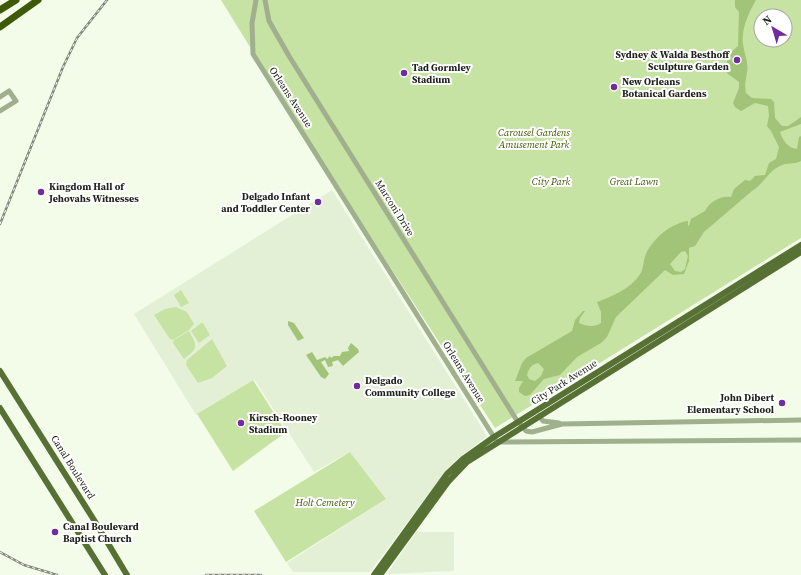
<svg xmlns="http://www.w3.org/2000/svg" width="801" height="575" viewBox="0 0 801 575" font-family="'Source Serif 4',serif">
  <style>
    .built { fill: #e4f0d6 }
    .green { fill: #c6e3a3; fill-rule: evenodd }
    .water { fill: #a2c478; fill-rule: evenodd }
    .lines { fill: none; stroke-linecap: round; stroke-linejoin: round }
    .minor { stroke: #a0af8e; stroke-width: 5 }
    .major { stroke: #577134; stroke-width: 6 }
    .highway { stroke: #3e5a09; stroke-width: 7 }
    .rail-casing { stroke: #82877b; stroke-width: 2.5 }
    .rail { stroke: #fff; stroke-width: 1; stroke-dasharray: 3; stroke-linecap: butt }
    .poi-dot { fill: #712ca0; stroke: #fff; stroke-width: 1.5 }
    .labels { text-anchor: middle; dominant-baseline: central; stroke-width: 4; stroke-linejoin: round; paint-order: stroke }
    .poi-label { font-size: 10px; font-weight: bold; fill: #20231c; stroke: #fff; text-anchor: start }
    .street-label { font-size: 10px; fill: #20231c; stroke: #fff }
    .park-label { font-size: 10px; font-style: italic; fill: #3c5800; stroke: #fff }
  </style>
  <rect width="100%" height="100%" fill="#f3fce9"/>
  <!-- built -->
  <path class="built" d="M 332,190 L 487,436 L 452,463 L 370,572 L 293,572 L 287,563 L 386,499 L 350,452 L 314,472 L 254,379 L 196,415 L 134,314 Z
    M 416,532 L 454,532 L 454,571 L 387,574 Z"/>
  <!-- green -->
  <path class="green" d="M 221,0 L 801,0 L 801,238 L 495,428 L 303,133 ZM 761,16 L 785,16 L 785,40 L 761,40 Z
    M 181,290 L 189,303 L 181,307 L 174,295 Z
    M 176,307 L 187,312 L 194,324 L 189,330 L 173,340 L 170,339 L 154,315 L 165,309 Z
    M 201,323 L 203,323 L 210,335 L 199,343 L 191,331 Z
    M 189,331 C 198,347 198,348 184,359 L 173,343 L 174,340 Z
    M 212,339 L 227,366 L 212,378 L 198,383 L 186,365 L 187,360 Z
    M 253,380 L 286,432 L 233,471 L 197,414 Z
    M 350,452 L 386,499 L 286,562 L 254,511 Z"/>
  <!-- water -->
  <path class="water" d="M 735,0 L 756,0 C 749,12 741,29 743,44 C 744,53 749,63 747,72 C 746,81 744,83 746,93 L 752,98 L 771,99 L 774,102 L 775,118 L 782,126 L 788,126 L 801,117 L 801,124 L 780,132 C 783,141 788,148 797,149 L 799,137 L 801,136 L 801,161 C 793,165 788,162 780,166 C 768,171 763,185 752,191 L 704,232 L 695,246 L 689,248 L 689,261 L 684,274 L 673,275 L 665,270 L 616,317 L 607,337 L 601,343 L 577,357 L 560,375 L 544,379 L 530,395 L 525,396 L 519,392 L 519,388 L 523,381 L 515,381 L 522,363 L 526,358 L 572,331 L 575,320 L 583,311 L 585,311 L 580,318 L 579,323 C 587,326 593,328 601,323 L 601,312 L 597,302 C 611,297 632,288 640,274 C 644,269 643,260 646,254 C 653,238 672,223 688,221 L 688,225 L 689,226 L 691,219 L 705,211 C 709,202 721,195 731,197 L 734,189 L 745,180 L 750,181 L 755,176 L 765,175 L 769,163 L 776,159 L 779,147 L 771,131 L 767,126 L 769,115 L 768,106 L 755,103 L 741,111 L 735,107 L 733,103 L 739,88 L 739,82 L 728,74 L 725,68 L 730,53 L 738,46 L 739,12 L 735,7 ZM 685,251 L 688,256 L 685,269 L 681,272 L 675,271 L 670,264 L 681,252 ZM 538,363 L 544,369 L 541,376 L 535,381 L 529,379 L 527,375 C 529,368 531,365 538,363 Z
    M 288,321 L 294,323 L 304,338 L 298,341 L 288,325 Z
    M 351,343 L 358,349 L 359,352 L 343,366 L 338,360 L 332,362 L 333,366 L 328,367 L 325,360 L 321,362 L 329,374 L 325,379 L 321,377 L 306,355 L 312,352 L 317,360 L 325,357 L 327,359 L 330,356 L 331,358 L 334,356 L 340,356 L 342,352 L 349,351 L 348,348 Z"/>
  <g class="lines">
    <!-- minor -->
    <path class="minor" d="M 256,0 L 252,23 L 253,54 L 497,442 L 801,440
      M 265,0 L 269,21 L 289,56 L 516,419 L 526,431 L 532,432 L 562,424 L 801,420
      M 0,97 L 9,91 L 16,101 L 0,111
      M 539,416 L 543,421 L 559,423"/>
    <!-- major -->
    <path class="major" d="M 0,371 L 94,520 L 127,575
      M 0,408 L 105,575
      M 374,575 L 447,474 L 463,459 L 494,437 L 801,245
      M 380,575 L 448,482 L 467,462 L 801,252"/>
    <!-- highway -->
    <path class="highway" d="M 0,10 L 16,0
      M 0,27 L 38,0"/>
    <!-- rail casing -->
    <g class="rail-casing">
      <path id="rail" d="M 0,224 L 63,67 L 77,38 L 107,0
        M 0,552 L 24,565 L 57,575
        M 206,575 L 261,575"/>
    </g>
    <!-- rail -->
    <use href="#rail" class="rail"/>
  </g>
  <!-- markers -->
  <g class="poi-dot">
    <circle cx="737" cy="60" r="4"/>
    <circle cx="404" cy="73" r="4"/>
    <circle cx="614" cy="87" r="4"/>
    <circle cx="41" cy="192" r="4"/>
    <circle cx="318" cy="202" r="4"/>
    <circle cx="357" cy="386" r="4"/>
    <circle cx="782" cy="403" r="4"/>
    <circle cx="241" cy="423" r="4"/>
    <circle cx="55" cy="532" r="4"/>
  </g>
  <g class="labels">
    <!-- poi labels -->
    <g class="poi-label">
      <text x="729" y="54" text-anchor="end">Sydney &amp; Walda Besthoff<tspan x="729" dy="12">Sculpture Garden</tspan></text>
      <text x="412" y="67">Tad Gormley<tspan x="412" dy="12">Stadium</tspan></text>
      <text x="622" y="81">New Orleans<tspan x="622" dy="12">Botanical Gardens</tspan></text>
      <text x="49" y="186">Kingdom Hall of<tspan x="49" dy="12">Jehovahs Witnesses</tspan></text>
      <text x="310" y="196" text-anchor="end">Delgado Infant<tspan x="310" dy="12">and Toddler Center</tspan></text>
      <text x="365" y="380">Delgado<tspan x="365" dy="12">Community College</tspan></text>
      <text x="774" y="397" text-anchor="end">John Dibert<tspan x="774" dy="12">Elementary School</tspan></text>
      <text x="249" y="417">Kirsch-Rooney<tspan x="249" dy="12">Stadium</tspan></text>
      <text x="63" y="526">Canal Boulevard<tspan x="63" dy="12">Baptist Church</tspan></text>
    </g>
    <!-- street labels -->
    <g class="street-label">
      <text transform="translate(291 97) rotate(57)">Orleans Avenue</text>
      <text transform="translate(395 208) rotate(58)">Marconi Drive</text>
      <text transform="translate(464 372) rotate(58)">Orleans Avenue</text>
      <text transform="translate(564 382) rotate(-32)">City Park Avenue</text>
      <text transform="translate(73 467) rotate(58)">Canal Boulevard</text>
    </g>
    <!-- park labels -->
    <g class="park-label">
      <text x="534" y="132">Carousel Gardens<tspan x="534" dy="12">Amusement Park</tspan></text>
      <text x="551" y="181">City Park</text>
      <text x="634" y="181">Great Lawn</text>
      <text x="325" y="502">Holt Cemetery</text>
    </g>
  </g>
  <!-- north arrow -->
  <g transform="translate(773 28) rotate(322)"><circle r="19" fill="#ffffff" stroke="#a6a7a4"/>
  <path d="M0-3L7 15L0 10L-7 15Z" fill="#712ca0"/>
  <text y="-6" font-size="11" font-weight="bold" text-anchor="middle" fill="#20231c">N</text>
  </g>
</svg>
